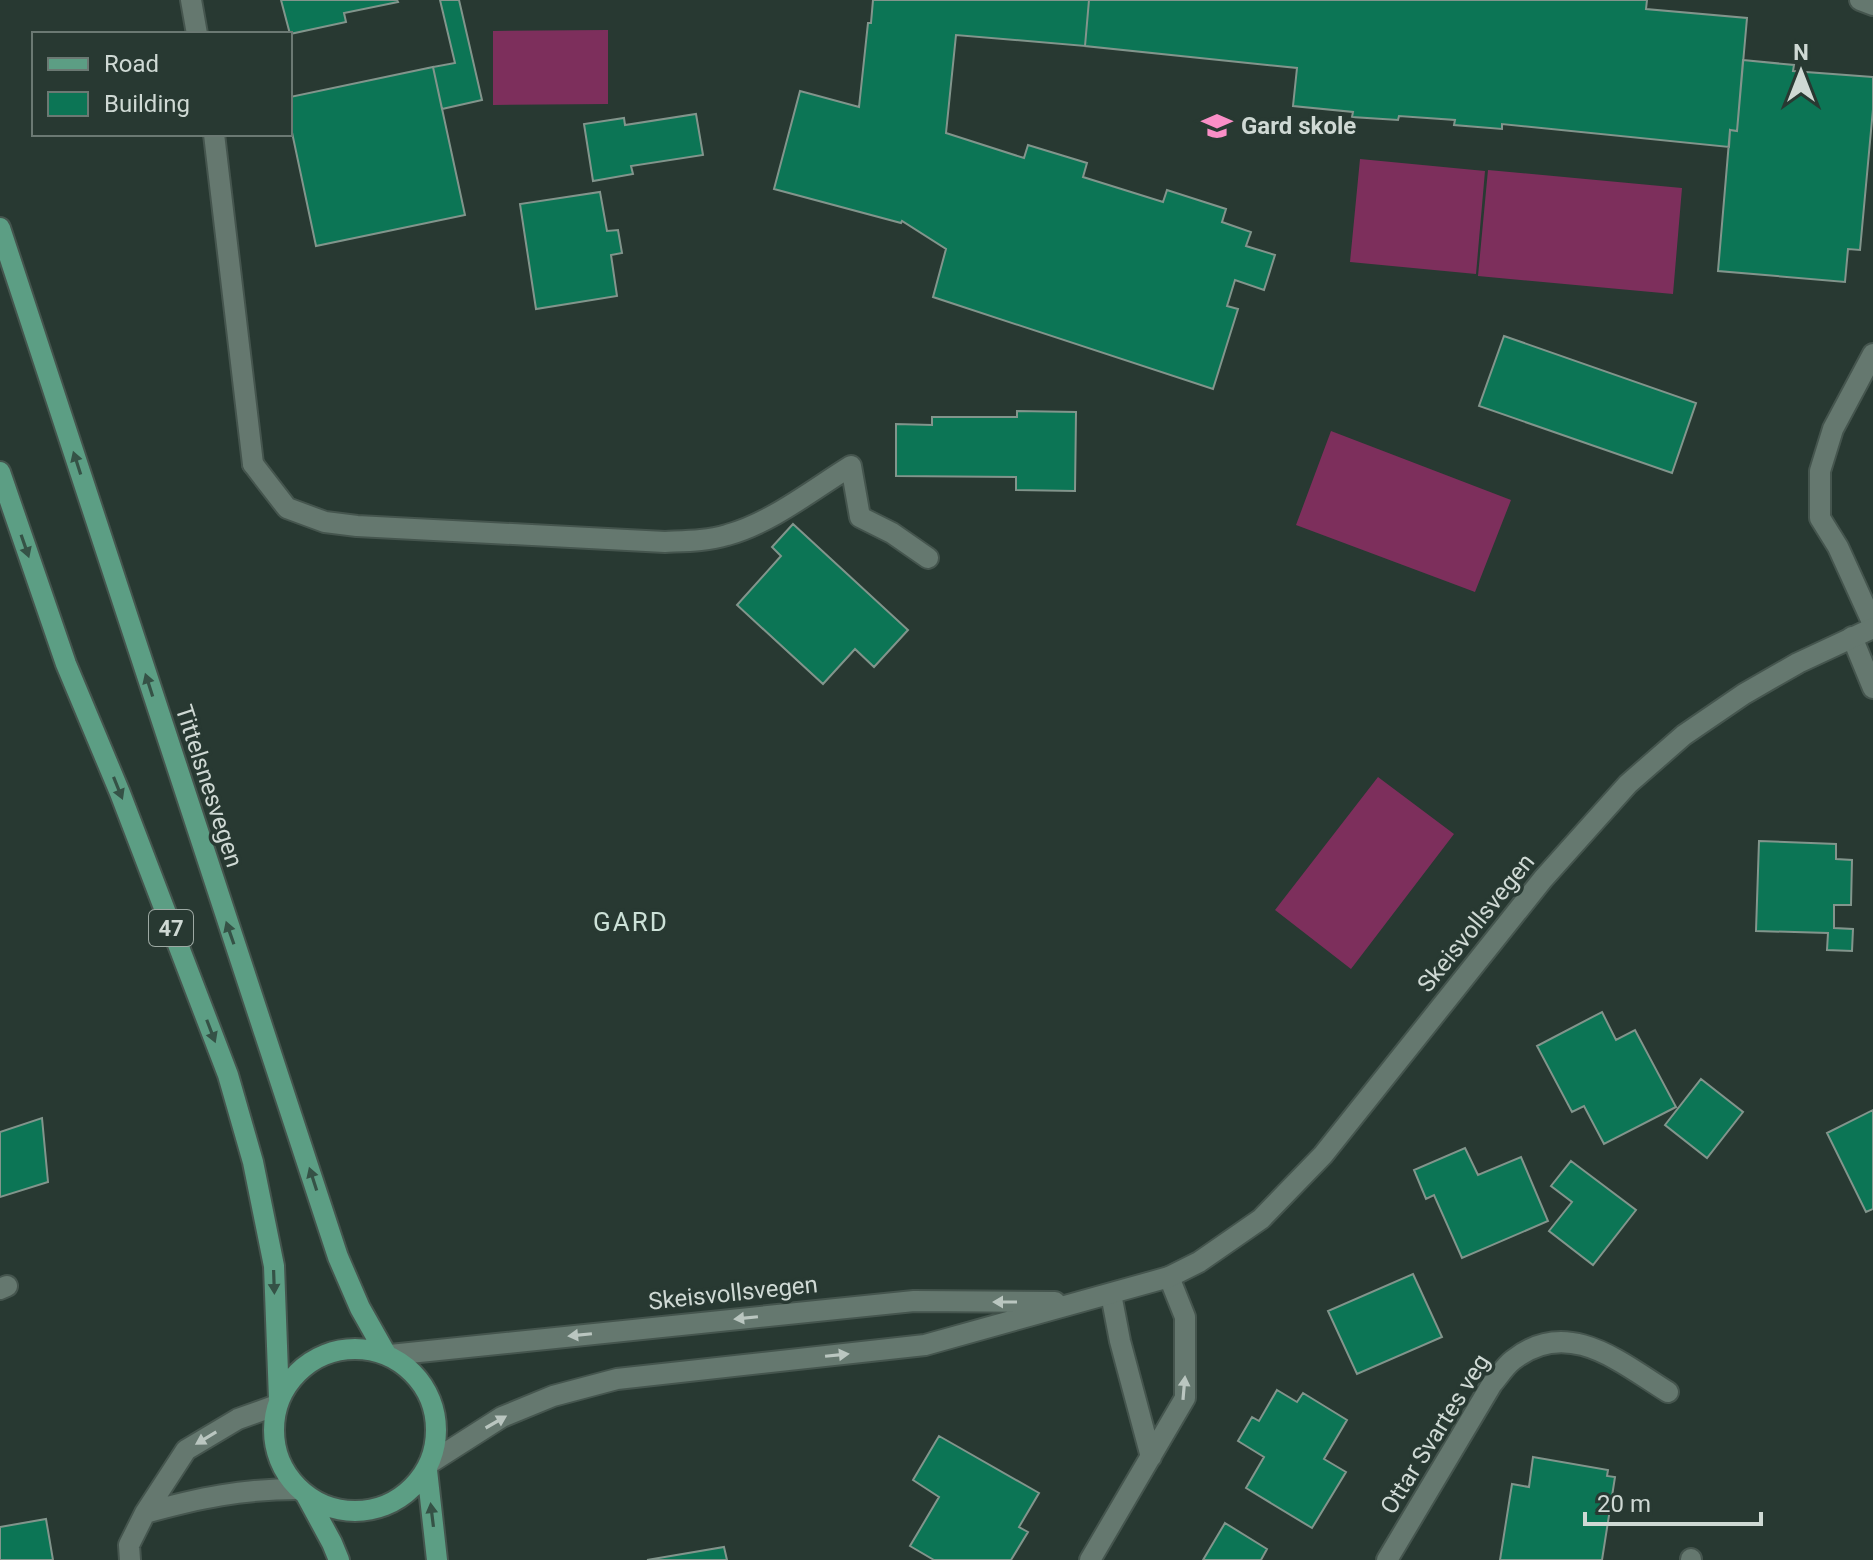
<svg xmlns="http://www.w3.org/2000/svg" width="1873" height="1560" viewBox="0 0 1873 1560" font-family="Roboto,sans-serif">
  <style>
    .grass { fill: #7d2f5c }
    .building { fill: #0c7555; stroke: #82958c; stroke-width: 2 }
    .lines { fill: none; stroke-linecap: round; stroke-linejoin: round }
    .lane-casing { stroke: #45554e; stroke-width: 24 }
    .street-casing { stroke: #45554e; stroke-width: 24 }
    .secondary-casing { stroke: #45554e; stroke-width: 24 }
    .primary-casing { stroke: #45554e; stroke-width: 24 }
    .lane { stroke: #65786f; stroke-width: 20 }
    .street { stroke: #65786f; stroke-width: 20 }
    .secondary { stroke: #65786f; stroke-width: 20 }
    .primary { stroke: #5c9e84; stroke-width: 20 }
    .oneway { fill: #355246 }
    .oneway2 { fill: #bac6c0 }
    .labels { text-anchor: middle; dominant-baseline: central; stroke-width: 7; stroke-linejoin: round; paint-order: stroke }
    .shield { fill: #283932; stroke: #9da9a3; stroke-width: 2 }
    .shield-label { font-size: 22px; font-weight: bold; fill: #cfd9d4 }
    .poi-label { font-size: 24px; font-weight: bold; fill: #cfd9d4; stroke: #283932; text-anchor: start }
    .street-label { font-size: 24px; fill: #cfd9d4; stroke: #283932 }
    .neighbourhood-label { font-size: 26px; letter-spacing: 2px; fill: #cde2d8; stroke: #283932 }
  </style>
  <rect width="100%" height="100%" fill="#283932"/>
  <!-- grass -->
  <path class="grass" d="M 608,30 L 608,104 L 493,105 L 493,31 Z
    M 1360,159 L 1485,171 L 1476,274 L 1350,262 Z
    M 1488,170 L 1682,188 L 1673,294 L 1478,276 Z
    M 1331,431 L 1511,500 L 1475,592 L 1296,525 Z
    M 1378,777 L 1454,834 L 1351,969 L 1275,910 Z"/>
  <!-- building -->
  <path class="building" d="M 281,0 L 397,0 L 398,2 L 344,13 L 346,22 L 290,34 Z
    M 440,0 L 459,0 L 482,100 L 442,109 L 433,67 L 455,63 Z
    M 873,0 L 1089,0 L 1085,46 L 956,35 L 946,133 L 1024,158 L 1028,145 L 1087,163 L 1083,177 L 1163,202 L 1167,190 L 1226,209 L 1222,222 L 1251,232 L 1246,246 L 1275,255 L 1264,290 L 1235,280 L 1227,306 L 1238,309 L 1213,389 L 933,297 L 946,249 L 902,221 L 901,223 L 774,189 L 800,91 L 859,107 L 868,23 L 871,23 Z
    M 1089,0 L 1647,0 L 1646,9 L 1747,18 L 1737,131 L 1730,130 L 1729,147 L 1502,124 L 1502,129 L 1454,125 L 1455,120 L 1399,116 L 1398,120 L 1352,117 L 1353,112 L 1293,106 L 1297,68 L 1085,46 Z
    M 1743,60 L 1794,65 L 1793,71 L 1873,77 L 1873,109 L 1860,250 L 1848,249 L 1845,282 L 1718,271 L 1730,130 L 1737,131 Z
    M 433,67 L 465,215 L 316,246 L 290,123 L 290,97 Z
    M 696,114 L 703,155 L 631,166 L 633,174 L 593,181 L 584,124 L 624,118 L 625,125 Z
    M 600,192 L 607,231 L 618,230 L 622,253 L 611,255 L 617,296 L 536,309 L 520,204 Z
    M 1504,336 L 1696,403 L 1672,473 L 1479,406 Z
    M 1017,411 L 1076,412 L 1075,491 L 1016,490 L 1016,477 L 896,476 L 896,424 L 932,425 L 932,417 L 1017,417 Z
    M 793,524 L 908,630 L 874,667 L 855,649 L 823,684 L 737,605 L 781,556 L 772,547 Z
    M 1759,841 L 1836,844 L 1836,859 L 1852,860 L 1851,905 L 1834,905 L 1834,928 L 1853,929 L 1852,951 L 1827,950 L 1828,933 L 1756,931 Z
    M 1602,1012 L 1616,1040 L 1635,1030 L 1676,1107 L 1604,1144 L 1584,1106 L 1572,1112 L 1537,1046 Z
    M 1701,1079 L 1743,1112 L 1707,1158 L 1665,1125 Z
    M 1873,1110 L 1873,1209 L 1866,1212 L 1827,1133 Z
    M 42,1118 L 48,1182 L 0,1197 L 0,1132 Z
    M 1465,1148 L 1478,1175 L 1521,1157 L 1548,1221 L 1462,1258 L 1434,1195 L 1426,1199 L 1414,1170 Z
    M 1571,1161 L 1636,1210 L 1593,1265 L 1549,1231 L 1572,1202 L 1551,1186 Z
    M 1413,1274 L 1442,1337 L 1357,1374 L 1328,1311 Z
    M 1277,1390 L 1297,1402 L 1303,1393 L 1347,1420 L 1324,1459 L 1346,1472 L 1312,1528 L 1246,1488 L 1264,1457 L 1238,1441 L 1252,1417 L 1259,1421 Z
    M 939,1436 L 1039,1493 L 1019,1527 L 1028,1532 L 1011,1560 L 934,1560 L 910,1546 L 939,1497 L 913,1480 Z
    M 1533,1457 L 1608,1470 L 1607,1476 L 1615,1477 L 1602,1560 L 1500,1560 L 1512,1484 L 1529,1487 Z
    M 46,1519 L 53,1560 L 0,1560 L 0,1527 Z
    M 1225,1523 L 1267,1549 L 1261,1560 L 1203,1560 Z
    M 724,1547 L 727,1560 L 647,1560 Z"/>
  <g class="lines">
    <!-- lane casing -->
    <g class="lane-casing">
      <path id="lane" d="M 253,464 L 287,508 L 325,522 L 357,526 L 665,542 C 686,541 707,541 727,535 C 771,523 812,490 851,466 L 860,517 L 892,533 L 928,558"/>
    </g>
    <!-- street casing -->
    <g class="street-casing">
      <path id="street" d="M 191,0 L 197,34
        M 1860,0 L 1873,5
        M 214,134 L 253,464
        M 1873,354 L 1833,429 L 1820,471 L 1820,518 L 1838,547 L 1873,624
        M 1852,637 L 1873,688
        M 0,1289 L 7,1286
        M 1111,1294 L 1120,1341 L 1151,1457
        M 145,1513 C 199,1498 242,1489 299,1489
        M 130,1560 L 129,1545 L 145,1513 L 186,1450 L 238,1419 L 277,1405
        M 1090,1560 L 1185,1398 L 1185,1317 L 1169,1277
        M 1387,1560 L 1492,1384 C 1499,1376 1505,1366 1513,1360 C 1568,1316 1621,1363 1668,1392
        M 1691,1560 L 1691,1559"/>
    </g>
    <!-- secondary casing -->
    <g class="secondary-casing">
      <path id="secondary" d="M 390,1355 L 914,1301 L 1055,1302
        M 430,1463 L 502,1417 L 553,1396 L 617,1379 L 925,1345 L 1169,1277 L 1199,1262 L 1261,1219 L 1323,1155 L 1543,879 L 1628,784 L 1684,735 L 1744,694 L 1798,663 L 1873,628"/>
    </g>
    <!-- primary casing -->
    <g class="primary-casing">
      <path id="primary" d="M 0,228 L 338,1257 L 360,1308 L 386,1354
        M 0,472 L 66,664 L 120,793 L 228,1075 L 253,1162 L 274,1266 L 279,1399
        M274 1430a81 81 0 1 1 162 0a81 81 0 1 1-162 0Z
        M 427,1470 L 437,1560
        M 306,1495 L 332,1543 L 339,1560"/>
    </g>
    <!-- lane -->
    <use href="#lane" class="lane"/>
    <!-- street -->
    <use href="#street" class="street"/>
    <!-- secondary -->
    <use href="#secondary" class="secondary"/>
    <!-- primary -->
    <use href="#primary" class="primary"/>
  </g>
  <!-- one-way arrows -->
  <defs><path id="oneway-solid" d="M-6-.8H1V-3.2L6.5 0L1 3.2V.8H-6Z" transform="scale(2)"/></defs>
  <g class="oneway">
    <use href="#oneway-solid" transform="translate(77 463) rotate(-108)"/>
    <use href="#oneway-solid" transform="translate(25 546) rotate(71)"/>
    <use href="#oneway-solid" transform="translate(149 685) rotate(-108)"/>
    <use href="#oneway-solid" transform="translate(118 788) rotate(68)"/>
    <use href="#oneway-solid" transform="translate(230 933) rotate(-109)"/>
    <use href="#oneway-solid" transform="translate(211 1031) rotate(69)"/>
    <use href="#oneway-solid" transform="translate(313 1179) rotate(-108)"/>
    <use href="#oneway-solid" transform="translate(274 1282) rotate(88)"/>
    <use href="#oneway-solid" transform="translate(432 1515) rotate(-97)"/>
  </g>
  <g class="oneway2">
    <use href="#oneway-solid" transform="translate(1005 1302) rotate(-180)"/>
    <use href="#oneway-solid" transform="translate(746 1318) rotate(174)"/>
    <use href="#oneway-solid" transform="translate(580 1335) rotate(174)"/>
    <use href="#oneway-solid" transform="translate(837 1355) rotate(-6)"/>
    <use href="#oneway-solid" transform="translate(1184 1388) rotate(-85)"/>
    <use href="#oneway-solid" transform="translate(496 1422) rotate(-30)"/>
    <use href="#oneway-solid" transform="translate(206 1438) rotate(149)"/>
  </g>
  <!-- icons -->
  <defs>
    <g id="school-bare" transform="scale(2.4)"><path d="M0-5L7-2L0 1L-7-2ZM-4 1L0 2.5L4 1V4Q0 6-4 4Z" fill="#fa8fc7" stroke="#283932" stroke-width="2.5" paint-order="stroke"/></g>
  </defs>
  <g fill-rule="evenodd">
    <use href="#school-bare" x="1217" y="126"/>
  </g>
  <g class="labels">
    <!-- shield labels -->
    <rect class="shield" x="149" y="910" width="44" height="36" rx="6"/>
    <g class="shield-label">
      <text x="171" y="928">47</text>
    </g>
    <!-- poi labels -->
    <g class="poi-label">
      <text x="1241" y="126">Gard skole</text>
    </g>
    <!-- street labels -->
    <g class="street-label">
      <text transform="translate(209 786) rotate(72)">Tittelsnesvegen</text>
      <text transform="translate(1476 923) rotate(-51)">Skeisvollsvegen</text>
      <text transform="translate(733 1293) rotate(-6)">Skeisvollsvegen</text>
      <text transform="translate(1435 1434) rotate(-58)">Ottar Svartes veg</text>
    </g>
    <!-- neighbourhood labels -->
    <g class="neighbourhood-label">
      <text x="631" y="922">GARD</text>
    </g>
  </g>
  <!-- legend -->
  <rect x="32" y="32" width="260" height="104" fill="#283932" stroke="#6b7973" stroke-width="2"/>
  <rect x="48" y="58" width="40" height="12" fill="#5c9e84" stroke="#6b7973" stroke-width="2"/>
  <text x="104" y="72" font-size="24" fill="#cfd9d4">Road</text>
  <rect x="48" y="92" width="40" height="24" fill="#0c7555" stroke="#6b7973" stroke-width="2"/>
  <text x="104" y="112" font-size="24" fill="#cfd9d4">Building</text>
  <!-- north arrow -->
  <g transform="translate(1801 72)" stroke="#283932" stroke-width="6" paint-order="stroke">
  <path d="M0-6L14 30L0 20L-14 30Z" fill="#cfd9d4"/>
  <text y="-12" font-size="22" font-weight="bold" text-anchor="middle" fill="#cfd9d4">N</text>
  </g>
  <!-- scale -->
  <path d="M1585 1512v12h176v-12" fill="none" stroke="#cfd9d4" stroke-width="4"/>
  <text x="1597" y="1512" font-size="24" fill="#cfd9d4" stroke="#283932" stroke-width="6" paint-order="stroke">20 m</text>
</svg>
